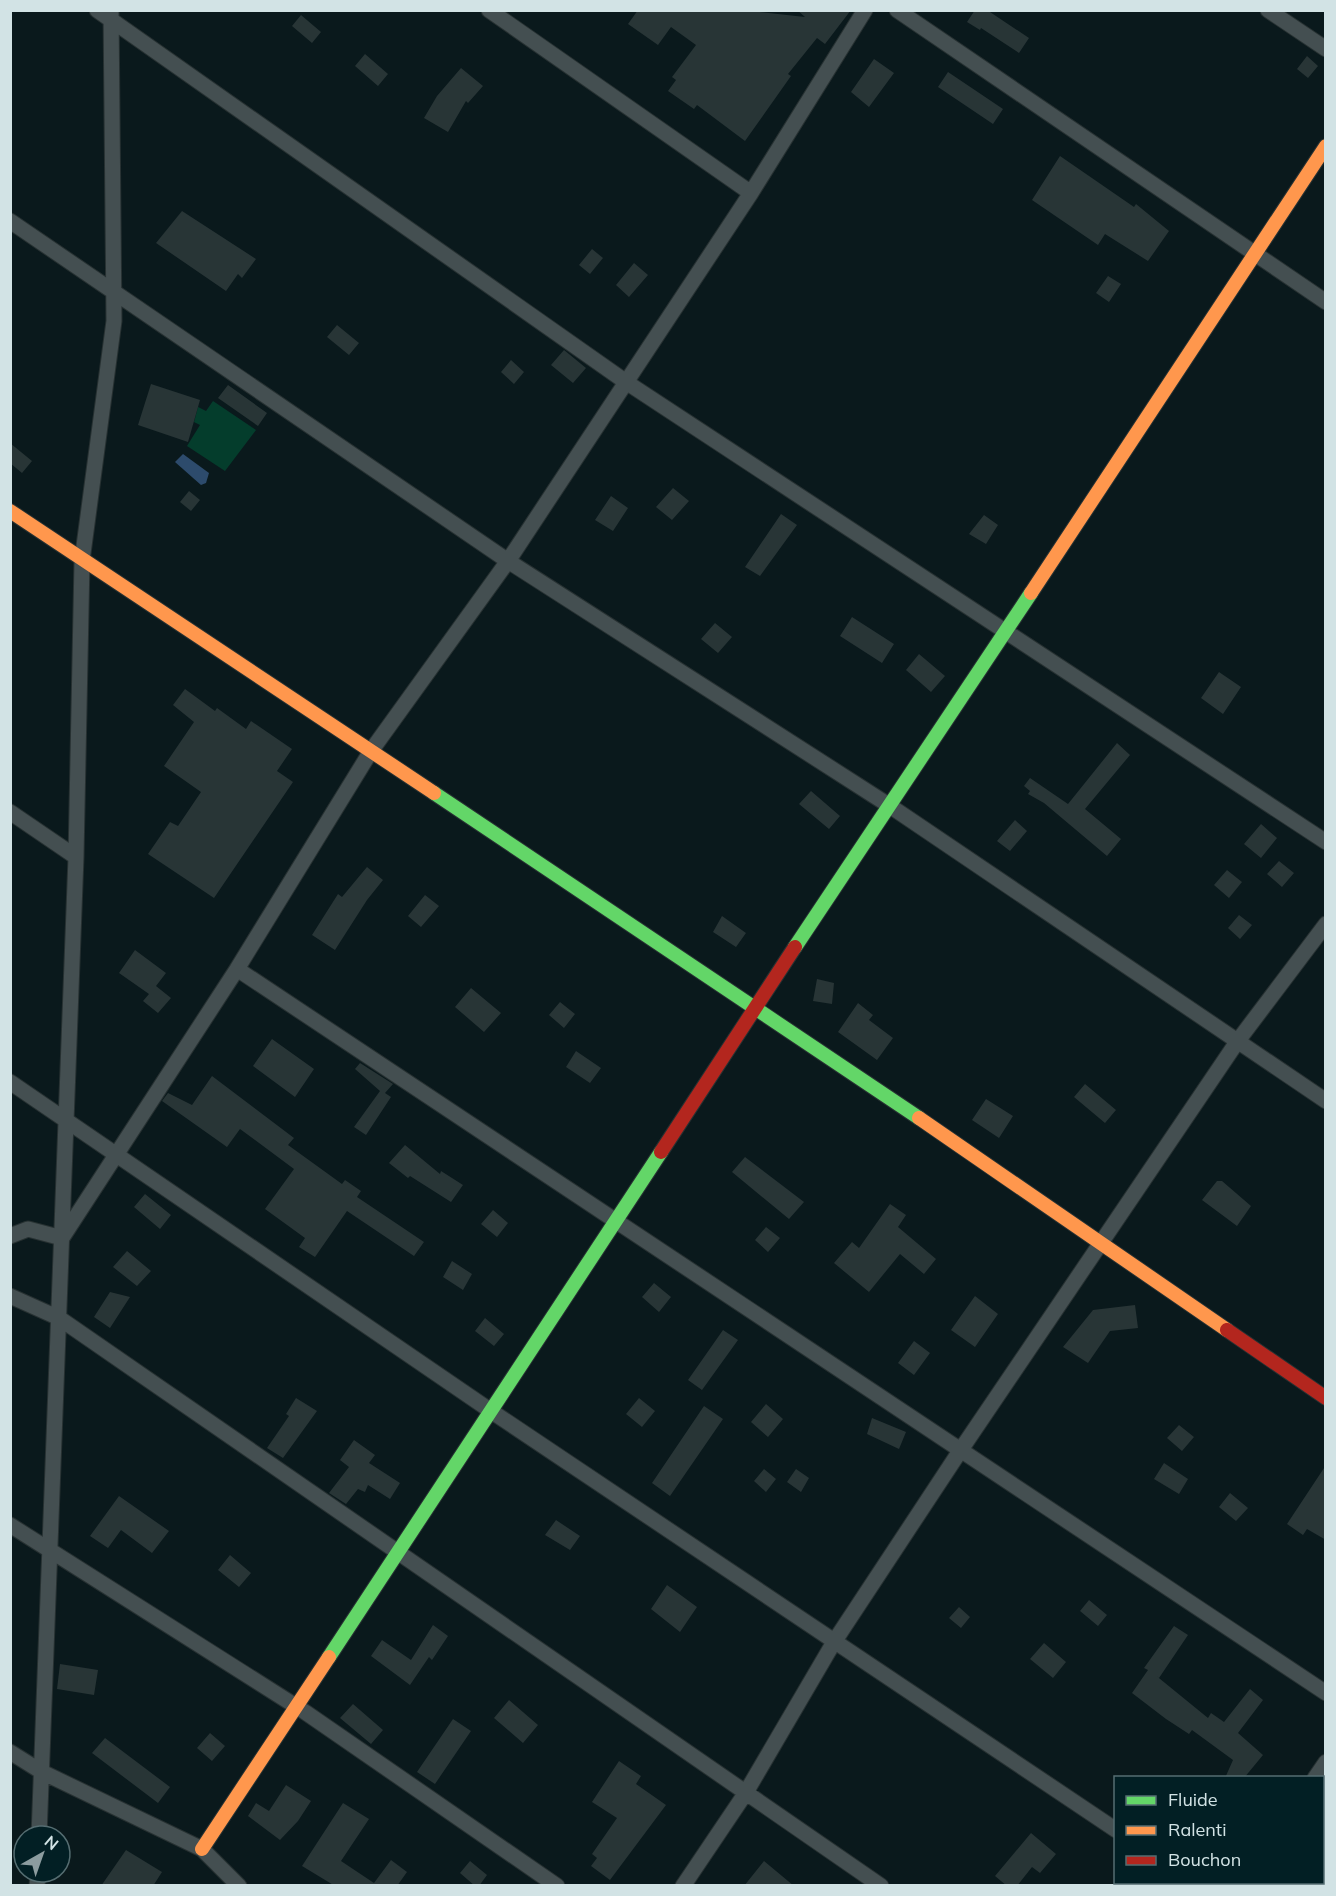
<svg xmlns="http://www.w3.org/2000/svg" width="1336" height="1896" viewBox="0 0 1336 1896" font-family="Mulish,sans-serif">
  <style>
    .green { fill: #043d2c }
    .water { fill: #2d4b6c }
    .building { fill: #283536 }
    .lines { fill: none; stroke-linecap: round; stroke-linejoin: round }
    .street-casing { stroke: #273132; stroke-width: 17 }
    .fast-casing { stroke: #273132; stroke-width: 16 }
    .slow-casing { stroke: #273132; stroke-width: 16 }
    .jam-casing { stroke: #273132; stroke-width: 16 }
    .street { stroke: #444f51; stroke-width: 15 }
    .fast { stroke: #63d668; stroke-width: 14 }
    .slow { stroke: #ff974d; stroke-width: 14 }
    .jam { stroke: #b3261e; stroke-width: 14 }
  </style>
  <rect width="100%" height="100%" fill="#0a191c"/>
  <!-- green -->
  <path class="green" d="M 213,401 L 256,430 L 225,471 L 187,446 L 200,425 L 194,422 L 198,407 L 206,411 Z"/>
  <!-- water -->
  <path class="water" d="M 183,454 L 209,473 L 206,483 L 201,485 L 175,462 Z"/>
  <!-- building -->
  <path class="building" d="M 638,10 L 740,10 L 805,17 L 797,10 L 851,10 L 825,44 L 817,38 L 788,74 L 791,76 L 745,141 L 697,105 L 694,109 L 668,91 L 676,80 L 672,77 L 696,45 L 671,27 L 658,45 L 628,24 Z
    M 975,10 L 987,10 L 1029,38 L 1019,53 L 981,28 L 980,30 L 967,22 Z
    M 301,15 L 321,32 L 312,43 L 292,26 Z
    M 365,54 L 388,74 L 378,86 L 355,66 Z
    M 1307,56 L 1318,66 L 1308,78 L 1297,69 Z
    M 874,59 L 894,73 L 869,107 L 851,92 Z
    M 461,68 L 483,86 L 468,103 L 466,101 L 448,132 L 424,118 L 437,96 Z
    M 948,72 L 1003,109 L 993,124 L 938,87 Z
    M 1060,156 L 1134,207 L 1136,204 L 1169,231 L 1148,261 L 1105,234 L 1098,245 L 1032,200 Z
    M 182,211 L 256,259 L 242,278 L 238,274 L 226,291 L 156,243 Z
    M 592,249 L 603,258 L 590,274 L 579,265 Z
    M 634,263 L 648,275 L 629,297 L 616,285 Z
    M 1108,276 L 1121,284 L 1109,302 L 1096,293 Z
    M 337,325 L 359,343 L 349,355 L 327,337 Z
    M 564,350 L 586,368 L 573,383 L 551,365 Z
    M 511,360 L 524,372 L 514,384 L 501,372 Z
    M 151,384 L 200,400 L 188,442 L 138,425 Z
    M 228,385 L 267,413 L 258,426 L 218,398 Z
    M 10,443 L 32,461 L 22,473 L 10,463 Z
    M 673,488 L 689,501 L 672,520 L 656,507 Z
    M 189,491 L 200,500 L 191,511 L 180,502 Z
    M 611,496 L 628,508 L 613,531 L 595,520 Z
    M 781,514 L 797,525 L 760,576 L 745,567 Z
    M 984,515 L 998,525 L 986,544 L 969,534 Z
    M 852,617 L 894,644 L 882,663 L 840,636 Z
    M 715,623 L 732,637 L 718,653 L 701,639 Z
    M 919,654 L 945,676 L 931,692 L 906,670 Z
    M 1219,672 L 1241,687 L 1223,714 L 1201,698 Z
    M 185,689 L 215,711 L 217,708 L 246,729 L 251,721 L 292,749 L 277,771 L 293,782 L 214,898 L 148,854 L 170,822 L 178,826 L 201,792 L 164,766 L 194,722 L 173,705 Z
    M 1117,743 L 1130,755 L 1085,809 L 1121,839 L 1107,856 L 1044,803 L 1028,794 L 1030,791 L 1024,786 L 1030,778 L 1068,804 Z
    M 811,791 L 840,816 L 829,829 L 799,804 Z
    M 1015,820 L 1027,831 L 1010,851 L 997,841 Z
    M 1261,824 L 1277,838 L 1261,858 L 1244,844 Z
    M 1279,861 L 1294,873 L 1282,887 L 1267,874 Z
    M 367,867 L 383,880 L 367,900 L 335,950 L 312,935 L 338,894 L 342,897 Z
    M 1227,870 L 1242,882 L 1229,898 L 1214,885 Z
    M 425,895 L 439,906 L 421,927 L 408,916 Z
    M 1239,915 L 1252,925 L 1240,939 L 1228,928 Z
    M 722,916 L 746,933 L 736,947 L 713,932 Z
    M 135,950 L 166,973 L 156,986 L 171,998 L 158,1013 L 143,1001 L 149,994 L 119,973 Z
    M 817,979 L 834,983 L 832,1004 L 813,1001 Z
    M 471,988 L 501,1013 L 484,1032 L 455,1007 Z
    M 560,1002 L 575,1014 L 564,1028 L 549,1015 Z
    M 858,1003 L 873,1015 L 869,1020 L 893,1038 L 877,1060 L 838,1032 Z
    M 272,1039 L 314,1069 L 295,1097 L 253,1066 Z
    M 576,1051 L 601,1068 L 590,1083 L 566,1067 Z
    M 360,1063 L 393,1084 L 385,1093 L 391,1097 L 366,1135 L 354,1127 L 380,1091 L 355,1069 Z
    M 212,1076 L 294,1138 L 288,1145 L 342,1184 L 345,1180 L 361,1191 L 357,1197 L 424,1242 L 414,1256 L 347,1211 L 315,1257 L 299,1247 L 305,1238 L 265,1209 L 294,1169 L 240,1129 L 227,1147 L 162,1101 L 168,1093 L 192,1105 Z
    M 1085,1084 L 1116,1110 L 1105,1123 L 1074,1097 Z
    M 986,1099 L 1013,1116 L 999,1138 L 972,1120 Z
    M 405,1145 L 440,1174 L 441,1171 L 463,1185 L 451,1202 L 410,1176 L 408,1178 L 389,1163 Z
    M 745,1157 L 804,1202 L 789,1219 L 732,1172 Z
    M 1217,1181 L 1222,1181 L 1251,1206 L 1237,1226 L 1202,1200 Z
    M 145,1194 L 171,1215 L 160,1229 L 134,1207 Z
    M 890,1204 L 906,1215 L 898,1227 L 936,1259 L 924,1274 L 900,1254 L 869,1292 L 834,1263 L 852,1242 L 859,1248 Z
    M 493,1210 L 508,1223 L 497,1237 L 481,1224 Z
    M 766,1227 L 780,1238 L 768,1252 L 755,1240 Z
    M 127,1251 L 151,1271 L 137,1286 L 113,1267 Z
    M 452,1261 L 472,1274 L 463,1290 L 443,1277 Z
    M 654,1283 L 671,1297 L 659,1312 L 642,1297 Z
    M 110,1292 L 130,1297 L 110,1328 L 94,1317 Z
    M 975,1296 L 998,1314 L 975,1347 L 951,1330 Z
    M 1135,1305 L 1138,1328 L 1110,1331 L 1088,1363 L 1063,1347 L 1093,1310 Z
    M 485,1318 L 504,1334 L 494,1346 L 475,1331 Z
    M 723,1330 L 738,1340 L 702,1390 L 688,1380 Z
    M 914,1341 L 930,1353 L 914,1375 L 898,1363 Z
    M 296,1398 L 317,1411 L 283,1458 L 267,1448 L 289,1416 L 286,1414 Z
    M 639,1398 L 655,1411 L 642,1427 L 626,1414 Z
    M 766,1404 L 783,1419 L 768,1437 L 751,1422 Z
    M 704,1406 L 723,1419 L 670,1496 L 652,1483 Z
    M 872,1418 L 906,1432 L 899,1449 L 867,1434 Z
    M 1179,1425 L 1194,1437 L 1182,1451 L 1167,1438 Z
    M 354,1440 L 375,1455 L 369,1463 L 400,1483 L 390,1499 L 368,1485 L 365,1492 L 358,1489 L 346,1504 L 329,1493 L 349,1467 L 340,1460 Z
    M 1164,1463 L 1188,1479 L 1179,1494 L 1154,1479 Z
    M 1326,1465 L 1326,1540 L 1307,1529 L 1303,1535 L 1287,1524 Z
    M 764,1469 L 776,1479 L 766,1492 L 754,1481 Z
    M 796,1469 L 809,1478 L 801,1492 L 787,1482 Z
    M 1230,1493 L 1248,1508 L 1236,1521 L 1219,1507 Z
    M 119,1496 L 169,1531 L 152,1553 L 121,1530 L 108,1548 L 90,1536 Z
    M 556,1520 L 580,1536 L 570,1550 L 545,1535 Z
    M 230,1555 L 251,1573 L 239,1587 L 218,1570 Z
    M 667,1585 L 697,1607 L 680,1632 L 651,1609 Z
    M 1089,1600 L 1107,1615 L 1098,1626 L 1080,1611 Z
    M 959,1607 L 970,1617 L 961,1628 L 949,1618 Z
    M 433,1625 L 448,1636 L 432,1660 L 429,1657 L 410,1685 L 371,1656 L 382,1640 L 411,1660 Z
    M 1174,1626 L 1188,1635 L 1159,1678 L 1154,1674 L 1208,1718 L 1211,1713 L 1224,1722 L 1250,1689 L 1263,1700 L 1238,1733 L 1263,1755 L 1244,1778 L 1225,1778 L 1233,1760 L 1192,1730 L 1189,1734 L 1166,1719 L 1132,1693 L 1148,1670 L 1144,1668 Z
    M 1044,1643 L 1066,1662 L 1053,1678 L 1030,1659 Z
    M 60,1664 L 98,1670 L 94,1695 L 57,1689 Z
    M 509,1700 L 538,1725 L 523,1743 L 494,1718 Z
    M 353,1704 L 383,1730 L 371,1744 L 340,1718 Z
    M 453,1719 L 471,1731 L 435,1784 L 417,1772 Z
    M 210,1733 L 225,1746 L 212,1761 L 197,1748 Z
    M 105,1738 L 170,1787 L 158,1803 L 92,1753 Z
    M 619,1761 L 641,1776 L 636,1784 L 666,1805 L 610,1880 L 591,1866 L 597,1858 L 592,1854 L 617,1818 L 592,1802 Z
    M 286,1785 L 311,1801 L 298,1821 L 280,1840 L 248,1816 L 256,1803 L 269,1811 Z
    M 343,1803 L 369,1819 L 341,1861 L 374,1883 L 391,1860 L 407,1872 L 397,1886 L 335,1886 L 302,1866 Z
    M 1031,1833 L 1056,1854 L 1040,1873 L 1032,1867 L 1017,1886 L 1007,1886 L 995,1876 Z
    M 126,1850 L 162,1872 L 153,1886 L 101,1886 Z
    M 470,1861 L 487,1875 L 479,1886 L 475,1886 L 460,1873 Z
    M 764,1861 L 794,1886 L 744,1886 Z"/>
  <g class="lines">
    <!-- street casing -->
    <g class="street-casing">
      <path id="street" d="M 97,10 L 626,382 L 1326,842
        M 489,10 L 751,193
        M 897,10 L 1326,302
        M 1268,10 L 1326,49
        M 10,221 L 508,561 L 890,806 L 1326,1101
        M 10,812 L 76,857
        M 237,969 L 1326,1693
        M 10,1082 L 491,1411 L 1116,1830
        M 10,1236 L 28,1229 L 62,1238 L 237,969 L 371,751 L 508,561 L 751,193 L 865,10
        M 10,1296 L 59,1318 L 881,1886
        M 10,1525 L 305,1712 L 557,1886
        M 10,1752 L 42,1772 L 202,1849 L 239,1886
        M 1315,1778 L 1326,1762
        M 39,1836 L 76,857 L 82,561 L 114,321 L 111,10
        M 1193,1882 L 1198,1886
        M 37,1886 L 38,1872
        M 683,1886 L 745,1794 L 834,1642 L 960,1451 L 1237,1042 L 1326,924
        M 1241,1886 L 1243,1882"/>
    </g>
    <!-- fast casing -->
    <g class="fast-casing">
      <path id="fast" d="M 434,793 L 919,1118
        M 795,947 L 1031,593
        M 329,1657 L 661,1152"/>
    </g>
    <!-- slow casing -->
    <g class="slow-casing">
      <path id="slow" d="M 10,511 L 434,793
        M 1031,593 L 1326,146
        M 919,1118 L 1227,1330
        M 202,1849 L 329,1657"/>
    </g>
    <!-- jam casing -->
    <g class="jam-casing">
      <path id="jam" d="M 661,1152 L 795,947
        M 1227,1330 L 1326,1398"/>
    </g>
    <!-- street -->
    <use href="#street" class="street"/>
    <!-- fast -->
    <use href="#fast" class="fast"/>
    <!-- slow -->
    <use href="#slow" class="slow"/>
    <!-- jam -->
    <use href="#jam" class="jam"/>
  </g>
  <!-- border -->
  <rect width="1336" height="1896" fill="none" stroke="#d2e3e5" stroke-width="24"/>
  <!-- legend -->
  <rect x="1114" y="1776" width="210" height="108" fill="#021f24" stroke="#556d71" stroke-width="1.5"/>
  <rect x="1126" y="1796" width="30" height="9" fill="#63d668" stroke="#556d71" stroke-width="1.5"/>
  <text x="1168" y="1806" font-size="18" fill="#d2e3e5">Fluide</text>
  <rect x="1126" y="1826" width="30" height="9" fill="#ff974d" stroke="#556d71" stroke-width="1.5"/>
  <text x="1168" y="1836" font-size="18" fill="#d2e3e5">Ralenti</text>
  <rect x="1126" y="1856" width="30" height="9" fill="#b3261e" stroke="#556d71" stroke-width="1.5"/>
  <text x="1168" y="1866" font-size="18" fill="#d2e3e5">Bouchon</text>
  <!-- north arrow -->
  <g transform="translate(42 1854) rotate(40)"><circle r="28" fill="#021f24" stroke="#556d71" stroke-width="1.5"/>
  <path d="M0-4.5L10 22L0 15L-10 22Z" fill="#8c9c9f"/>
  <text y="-9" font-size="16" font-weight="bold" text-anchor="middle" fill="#d2e3e5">N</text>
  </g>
</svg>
